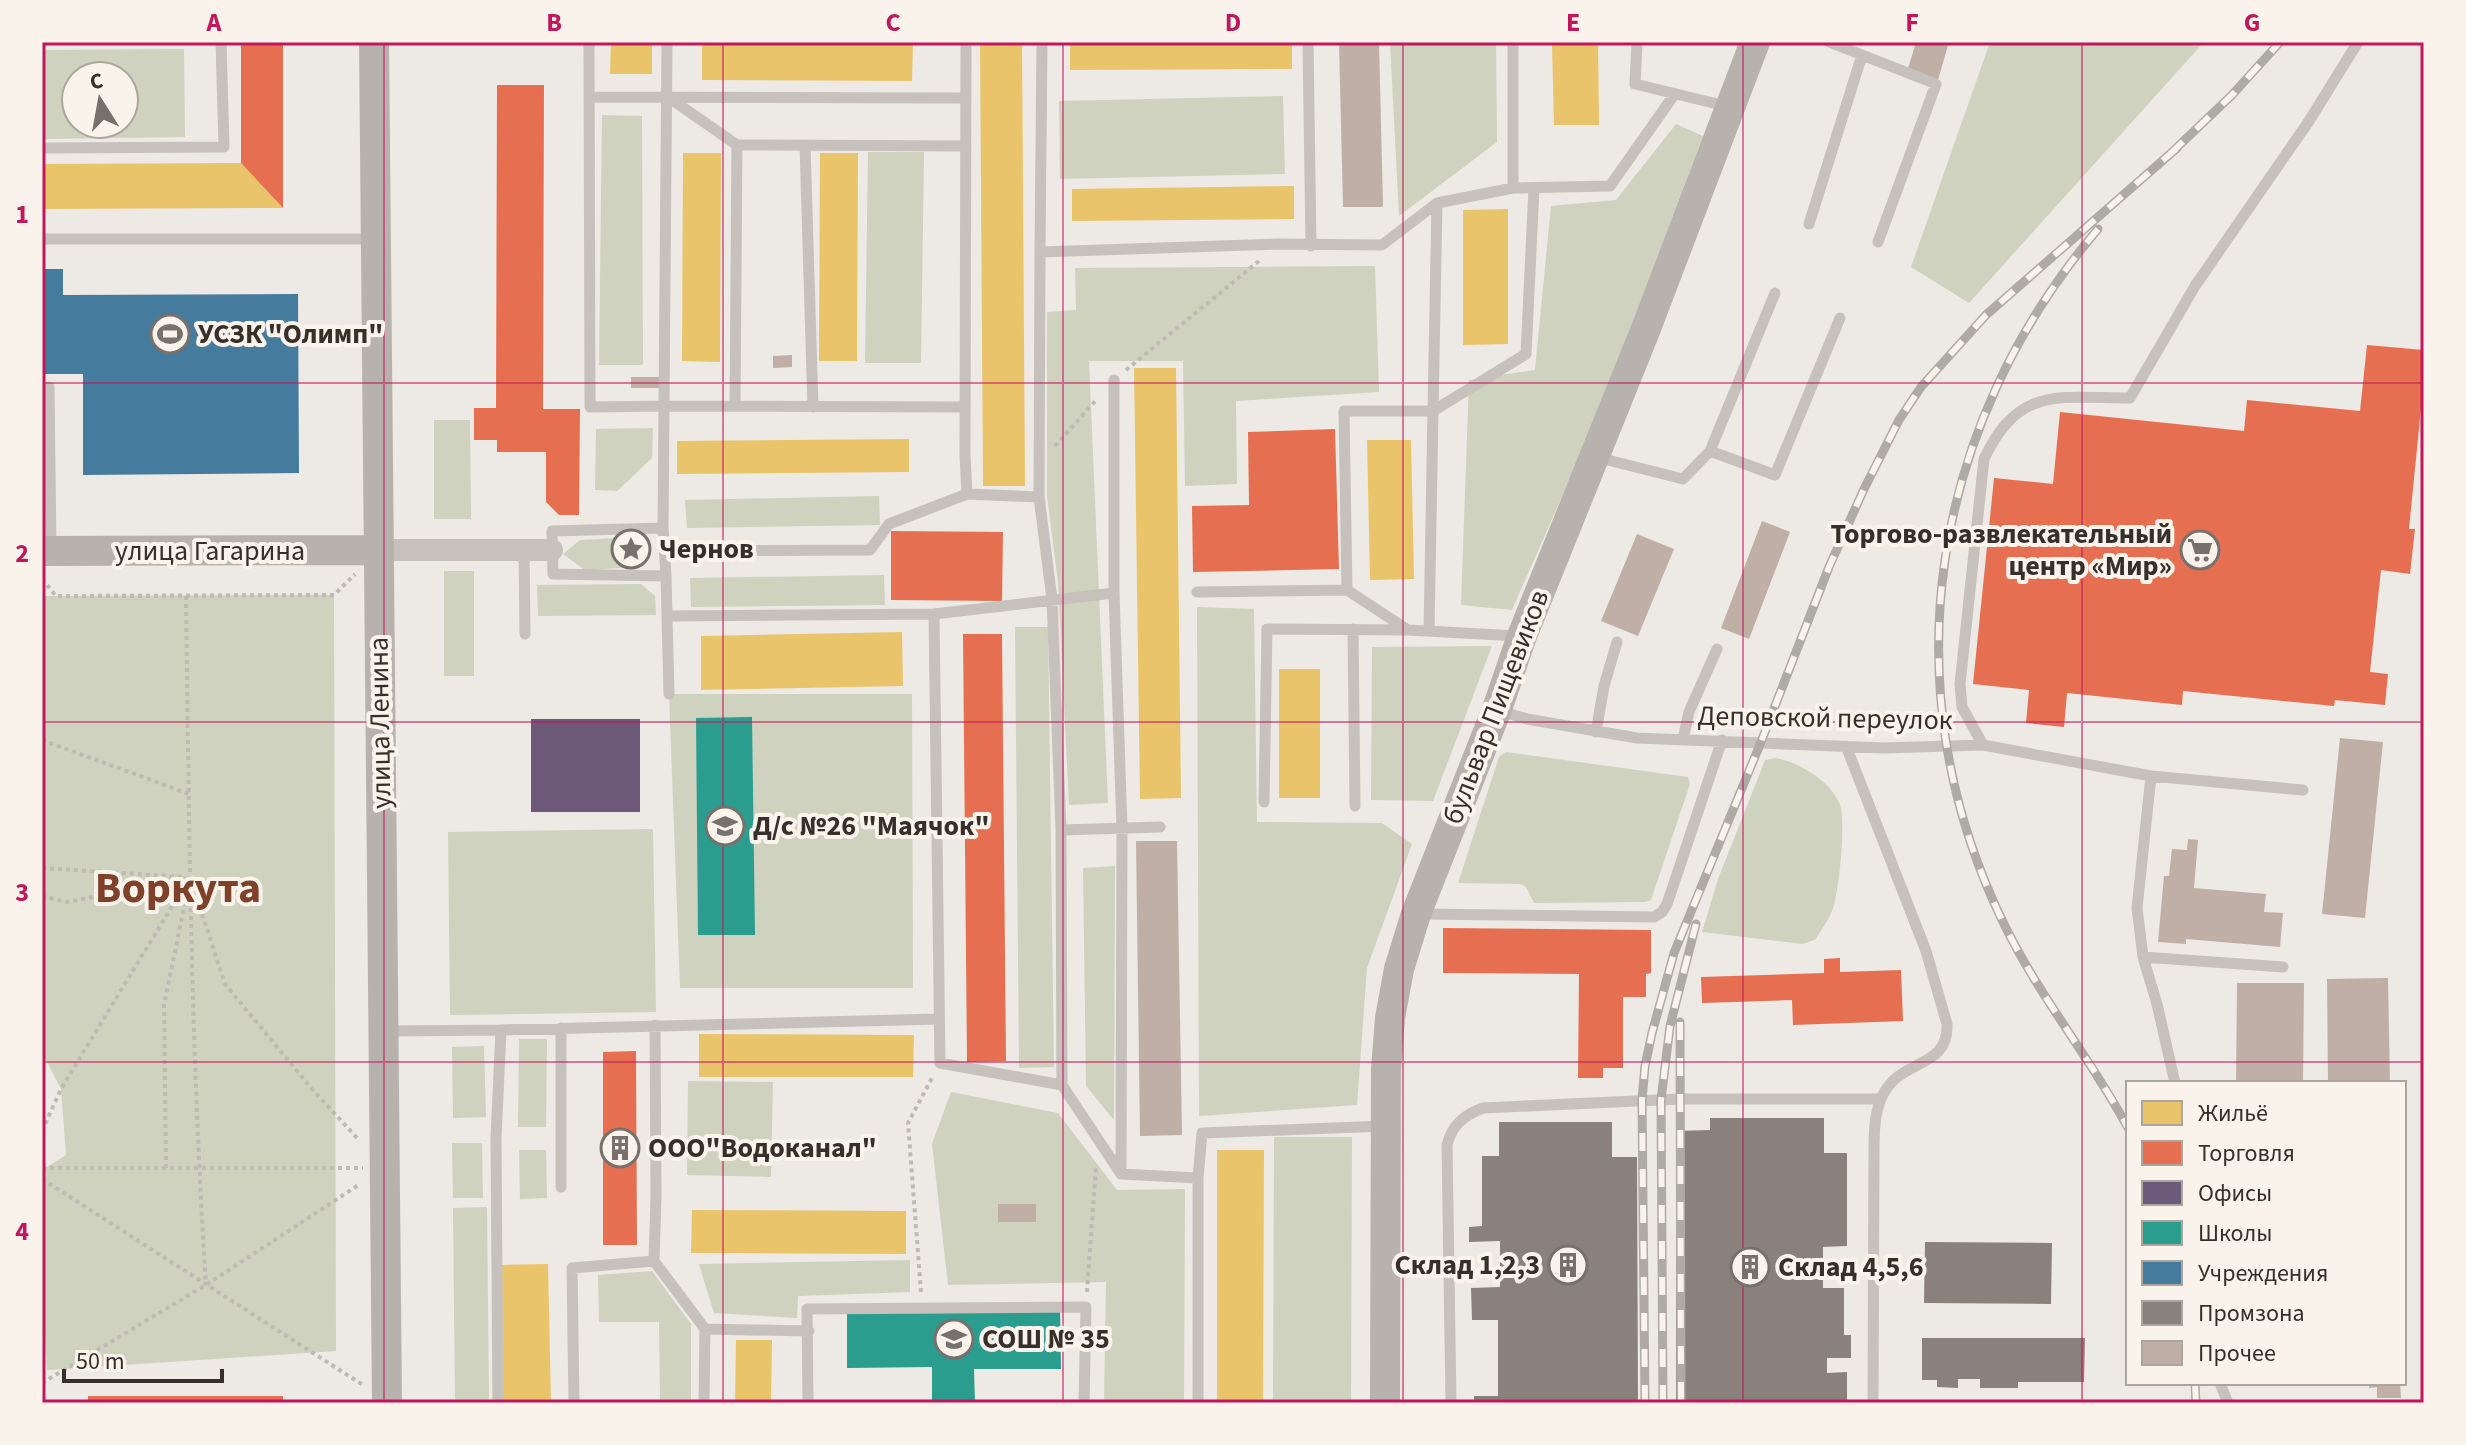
<svg xmlns="http://www.w3.org/2000/svg" width="2466" height="1445" viewBox="0 0 2466 1445" font-family="'Source Sans 3',sans-serif">
  <style>
    .green { fill: #ced2bf; fill-rule: evenodd }
    .homes { fill: #e9c46a }
    .shops { fill: #e76f51 }
    .offices { fill: #6d597a }
    .schools { fill: #2a9d8f }
    .public { fill: #457b9d }
    .industry { fill: #8a817c }
    .building { fill: #bfafa7 }
    .lines { fill: none; stroke-linecap: round; stroke-linejoin: round }
    .path { stroke: #bfb9b4; stroke-width: 4; stroke-dasharray: 4 4; stroke-linecap: butt }
    .lane { stroke: #c6c1bc; stroke-width: 11 }
    .street { stroke: #c6c1bc; stroke-width: 22 }
    .secondary { stroke: #b7b2ad; stroke-width: 30 }
    .rail-casing { stroke: #aeaaa6; stroke-width: 9 }
    .rail { stroke: #f9f3ec; stroke-width: 6; stroke-dasharray: 18; stroke-linecap: butt }
    .grid { fill: none; stroke: #c2185b; stroke-width: 2; stroke-opacity: 0.55 }
    .labels { text-anchor: middle; dominant-baseline: central; stroke-width: 8; stroke-linejoin: round; paint-order: stroke }
    .poi-label { font-size: 28px; font-weight: bold; fill: #372f2a; stroke: #f9f3ec; text-anchor: start }
    .street-label { font-size: 28px; fill: #372f2a; stroke: #f9f3ec }
    .town-label { font-size: 44px; font-weight: bold; fill: #7f412a; stroke: #f9f3ec }
    .neatline { fill: none; stroke: #c2185b; stroke-width: 3 }
    .grid-label { font-size: 26px; text-anchor: middle; font-weight: bold; fill: #c2185b }
  </style>
  <rect width="100%" height="100%" fill="#ede9e4"/>
  <!-- green -->
  <path class="green" d="M 1390,42 L 1496,42 L 1497,142 L 1399,216 Z
    M 1990,42 L 2204,42 L 1969,303 L 1911,267 Z
    M 184,49 L 185,137 L 42,139 L 42,50 ZM 76,76 L 124,76 L 124,124 L 76,124 Z
    M 1283,96 L 1285,174 L 1060,179 L 1059,101 Z
    M 602,115 L 642,116 L 643,365 L 599,365 Z
    M 1676,124 L 1703,136 L 1595,421 L 1512,610 L 1461,605 L 1469,380 L 1535,370 L 1551,206 L 1616,200 Z
    M 868,152 L 924,152 L 921,363 L 865,363 Z
    M 1375,266 L 1379,392 L 1236,401 L 1237,484 L 1185,486 L 1183,361 L 1089,361 L 1108,803 L 1069,805 L 1058,582 L 1047,496 L 1047,312 L 1076,310 L 1075,268 Z
    M 434,420 L 470,420 L 471,519 L 434,519 Z
    M 653,428 L 652,458 L 617,491 L 595,490 L 596,429 Z
    M 879,496 L 880,525 L 687,528 L 685,500 Z
    M 637,537 L 651,551 L 636,567 L 585,570 L 563,554 L 580,540 Z
    M 444,571 L 474,571 L 474,676 L 444,676 Z
    M 884,575 L 885,605 L 691,607 L 690,578 Z
    M 641,584 L 655,596 L 656,615 L 538,616 L 537,585 Z
    M 334,595 L 336,1351 L 47,1370 L 42,1279 L 42,1170 L 66,1155 L 61,1089 L 42,1052 L 42,596 Z
    M 1197,607 L 1254,609 L 1257,822 L 1382,823 L 1412,844 L 1367,968 L 1357,1105 L 1199,1116 Z
    M 1015,627 L 1048,627 L 1054,1067 L 1019,1068 Z
    M 1492,646 L 1433,801 L 1371,800 L 1372,647 Z
    M 669,694 L 912,694 L 913,988 L 680,988 Z
    M 1506,752 L 1688,777 L 1690,784 L 1651,900 L 1645,902 L 1534,903 L 1526,887 L 1521,884 L 1458,883 L 1499,757 Z
    M 1776,758 C 1799,762 1832,782 1840,805 C 1846,821 1839,895 1832,911 C 1828,921 1821,930 1816,939 L 1803,944 L 1702,932 L 1718,879 L 1762,768 L 1765,760 Z
    M 653,829 L 656,1012 L 450,1015 L 448,832 Z
    M 1115,866 L 1114,1120 L 1086,1086 L 1083,868 Z
    M 519,1039 L 547,1039 L 546,1127 L 518,1127 Z
    M 484,1046 L 486,1117 L 453,1118 L 452,1047 Z
    M 688,1081 L 773,1082 L 771,1177 L 687,1175 Z
    M 951,1092 L 1058,1113 L 1117,1190 L 1185,1189 L 1184,1403 L 1104,1403 L 1106,1282 L 948,1285 L 932,1144 Z
    M 1274,1137 L 1352,1137 L 1351,1403 L 1273,1403 Z
    M 452,1143 L 482,1143 L 483,1198 L 453,1198 Z
    M 519,1150 L 546,1150 L 547,1198 L 520,1199 Z
    M 487,1207 L 489,1403 L 455,1403 L 453,1208 Z
    M 910,1260 L 910,1292 L 798,1296 L 797,1318 L 714,1313 L 699,1264 Z
    M 652,1271 L 691,1324 L 691,1403 L 620,1403 L 660,1401 L 659,1322 L 599,1322 L 598,1275 Z"/>
  <!-- homes -->
  <path class="homes" d="M 611,42 L 652,42 L 652,74 L 610,74 Z
    M 702,42 L 913,42 L 912,81 L 702,80 Z
    M 980,42 L 1022,42 L 1025,486 L 983,486 Z
    M 1070,42 L 1292,42 L 1292,69 L 1070,70 Z
    M 1552,42 L 1598,42 L 1599,125 L 1554,125 Z
    M 683,153 L 721,153 L 720,362 L 682,361 Z
    M 820,153 L 858,153 L 857,361 L 819,361 Z
    M 241,163 L 283,208 L 42,209 L 42,164 Z
    M 1294,186 L 1294,219 L 1072,221 L 1072,189 Z
    M 1508,209 L 1508,344 L 1463,345 L 1463,210 Z
    M 1134,368 L 1176,368 L 1181,798 L 1140,799 Z
    M 909,439 L 909,472 L 677,474 L 677,441 Z
    M 1367,440 L 1411,440 L 1414,579 L 1370,580 Z
    M 902,632 L 903,686 L 701,690 L 701,636 Z
    M 1279,669 L 1320,669 L 1320,798 L 1279,798 Z
    M 699,1034 L 914,1035 L 913,1077 L 699,1077 Z
    M 1217,1150 L 1264,1150 L 1263,1403 L 1217,1403 Z
    M 692,1210 L 906,1211 L 906,1254 L 691,1253 Z
    M 548,1264 L 551,1403 L 503,1403 L 501,1265 Z
    M 736,1340 L 772,1340 L 771,1403 L 735,1403 Z"/>
  <!-- shops -->
  <path class="shops" d="M 241,44 L 283,44 L 283,208 L 241,163 Z
    M 497,85 L 544,85 L 543,409 L 580,409 L 579,515 L 559,515 L 546,502 L 546,452 L 497,452 L 497,440 L 474,440 L 474,408 L 496,408 Z
    M 2367,345 L 2424,350 L 2424,378 L 2409,529 L 2415,529 L 2410,574 L 2381,570 L 2370,672 L 2388,674 L 2385,705 L 2335,700 L 2334,706 L 2183,691 L 2182,705 L 2067,693 L 2064,727 L 2026,723 L 2029,690 L 1973,684 L 1994,478 L 2053,484 L 2060,412 L 2244,431 L 2247,400 L 2360,411 Z
    M 1335,429 L 1339,569 L 1193,572 L 1192,506 L 1249,505 L 1248,432 Z
    M 891,531 L 1003,532 L 1002,601 L 891,600 Z
    M 963,634 L 1002,634 L 1006,1061 L 967,1062 Z
    M 1443,928 L 1651,930 L 1651,973 L 1646,974 L 1646,997 L 1623,997 L 1623,1068 L 1603,1068 L 1603,1078 L 1578,1078 L 1579,974 L 1443,973 Z
    M 1840,958 L 1840,972 L 1901,970 L 1903,1021 L 1793,1025 L 1792,1000 L 1702,1003 L 1701,977 L 1824,973 L 1824,959 Z
    M 636,1051 L 637,1245 L 603,1245 L 603,1052 Z
    M 88,1396 L 283,1396 L 283,1403 L 88,1403 Z"/>
  <!-- offices -->
  <path class="offices" d="M 531,719 L 640,719 L 640,812 L 531,812 Z"/>
  <!-- schools -->
  <path class="schools" d="M 752,717 L 755,935 L 698,935 L 696,718 Z
    M 1060,1309 L 1061,1369 L 974,1369 L 975,1403 L 932,1403 L 932,1367 L 847,1368 L 847,1311 Z"/>
  <!-- public -->
  <path class="public" d="M 42,269 L 63,269 L 63,295 L 298,294 L 299,473 L 83,475 L 83,374 L 42,374 Z"/>
  <!-- industry -->
  <path class="industry" d="M 1710,1118 L 1824,1118 L 1824,1153 L 1847,1153 L 1847,1246 L 1823,1247 L 1823,1288 L 1844,1288 L 1844,1335 L 1851,1335 L 1851,1358 L 1827,1358 L 1827,1373 L 1847,1372 L 1847,1403 L 1676,1403 L 1676,1131 L 1710,1130 Z
    M 1499,1122 L 1612,1122 L 1612,1157 L 1637,1157 L 1638,1403 L 1474,1403 L 1474,1396 L 1498,1396 L 1498,1320 L 1472,1320 L 1471,1288 L 1500,1287 L 1500,1241 L 1469,1242 L 1469,1227 L 1482,1226 L 1482,1156 L 1499,1156 Z
    M 1925,1242 L 2052,1243 L 2051,1304 L 1924,1303 Z
    M 1922,1338 L 2085,1338 L 2084,1382 L 2018,1382 L 2018,1388 L 1980,1388 L 1980,1379 L 1958,1379 L 1958,1388 L 1937,1387 L 1937,1380 L 1922,1380 Z"/>
  <!-- building -->
  <path class="building" d="M 1339,42 L 1379,42 L 1383,207 L 1343,207 Z
    M 1916,42 L 1949,42 L 1938,80 L 1907,72 Z
    M 792,355 L 792,367 L 773,368 L 773,356 Z
    M 631,377 L 659,377 L 659,388 L 631,388 Z
    M 1762,521 L 1790,532 L 1749,639 L 1721,628 Z
    M 1637,534 L 1674,549 L 1638,636 L 1601,621 Z
    M 2340,738 L 2383,742 L 2365,918 L 2322,914 Z
    M 2188,839 L 2198,840 L 2194,888 L 2266,894 L 2264,912 L 2283,913 L 2280,947 L 2186,939 L 2186,944 L 2158,942 L 2164,876 L 2169,876 L 2172,849 L 2187,850 Z
    M 1136,841 L 1177,841 L 1182,1135 L 1140,1136 Z
    M 2388,978 L 2390,1083 L 2328,1083 L 2327,979 Z
    M 2237,983 L 2304,983 L 2303,1083 L 2236,1083 Z
    M 998,1204 L 1036,1204 L 1036,1222 L 998,1222 Z
    M 2369,1383 L 2400,1383 L 2401,1398 L 2377,1398 L 2377,1387 L 2369,1388 Z"/>
  <g class="lines">
    <!-- path -->
    <path class="path" d="M 1126,370 L 1259,261
      M 1055,446 L 1097,399
      M 42,579 L 56,596 L 334,595 L 355,574
      M 186,596 C 189,826 191,1055 206,1285
      M 42,740 L 189,794
      M 42,868 L 183,877
      M 192,884 L 225,984 L 311,1088 L 359,1140
      M 42,896 L 67,902 L 190,878
      M 42,1131 L 61,1089 L 188,880
      M 42,1168 L 363,1168
      M 166,1168 L 164,1005 L 188,888
      M 42,1179 L 363,1385
      M 921,1292 L 908,1123 L 933,1076
      M 1087,1292 L 1096,1166
      M 42,1383 L 206,1285 L 360,1184"/>
    <!-- lane -->
    <path class="lane" d="M 589,42 L 590,407 L 664,406 L 663,528
      M 667,42 L 664,406 L 965,407
      M 966,42 L 965,455 L 967,494 L 1039,497 L 1040,252 L 1279,244 L 1382,245 L 1437,203 L 1513,188 L 1610,186 L 1674,95
      M 1308,42 L 1311,246
      M 1513,42 L 1513,188
      M 1637,42 L 1635,84 L 1730,107
      M 1862,55 L 1936,84 L 1878,242
      M 589,97 L 966,98
      M 668,97 L 737,145 L 966,146
      M 805,145 L 813,407
      M 42,148 L 224,147 L 221,42
      M 1809,224 L 1862,55 L 1829,42
      M 42,239 L 373,239
      M 1040,252 L 1042,42
      M 1114,380 L 1114,593 L 1122,828 L 1121,1174
      M 49,387 L 51,551
      M 735,406 L 737,145
      M 1433,411 L 1526,354 L 1534,188
      M 1433,411 L 1437,203
      M 1710,451 L 1775,293
      M 1596,457 L 1683,479 L 1710,451 L 1775,475 L 1840,318
      M 1039,497 L 1052,599 L 1061,830 L 1062,1085 L 1121,1174 L 1198,1178 L 1202,1133 L 1385,1126
      M 663,528 L 666,576 L 553,574 L 552,531 Z
      M 524,550 L 525,634
      M 665,551 L 870,550 L 889,524 L 967,494
      M 666,576 L 669,694
      M 1197,592 L 1347,590
      M 668,616 L 934,614
      M 1353,629 L 1355,806
      M 1408,630 L 1347,590 L 1344,411 L 1433,411 L 1429,631
      M 1497,710 L 1527,719 L 1637,738 L 1884,748 L 1983,745 L 2151,776 L 2303,790
      M 1596,732 L 1604,686 L 1617,642
      M 1683,739 L 1689,712 L 1717,649
      M 1983,745 L 1962,707 L 1960,684 L 1984,459 C 2019,385 2059,398 2130,398 L 2195,286 L 2309,121 L 2358,42
      M 1846,746 L 1926,951 L 1947,1024 C 1949,1066 1906,1060 1887,1088 C 1875,1105 1874,1128 1874,1148 L 1873,1403
      M 2151,776 L 2137,908 L 2143,957 L 2157,1004 L 2175,1083
      M 1264,802 L 1267,629 L 1408,630 L 1518,636
      M 1061,830 L 1160,827
      M 1420,914 L 1654,917 L 1662,912 L 1667,904 L 1722,740
      M 2143,957 L 2283,967
      M 501,1030 L 939,1019
      M 384,1031 L 501,1030 L 496,1138 L 498,1403
      M 1062,1085 L 940,1063 L 934,614 L 1114,593
      M 1198,1178 L 1198,1403
      M 561,1187 L 561,1028
      M 654,1261 L 705,1329 L 704,1403
      M 705,1329 L 809,1331
      M 2220,1383 L 2228,1403
      M 574,1403 L 572,1268 L 654,1261 L 656,1197 L 655,1025
      M 808,1403 L 807,1309 L 1086,1307 L 1084,1403
      M 1451,1403 L 1447,1145 C 1452,1125 1464,1115 1483,1108 L 1680,1099 L 1881,1099"/>
    <!-- street -->
    <path class="street" d="M 379,550 L 552,550"/>
    <!-- secondary -->
    <path class="secondary" d="M 374,42 L 387,1403
      M 42,551 L 379,550
      M 1385,1403 L 1386,1069 L 1390,1018 L 1399,969 L 1416,914 L 1497,709 L 1522,636 L 1645,331 L 1755,42"/>
    <!-- rail casing -->
    <g class="rail-casing">
      <path id="rail" d="M 2170,154 L 2232,95 L 2280,42
        M 2098,229 C 1930,427 1889,687 2003,922 C 2038,995 2090,1057 2128,1128
        M 1680,1022 L 1681,1403
        M 2195,1383 L 2196,1403
        M 1645,1403 L 1642,1100 L 1645,1066 L 1652,1033 L 1674,953 L 1761,742 L 1829,567 L 1864,489 L 1899,420 L 1921,387 L 1986,315 L 2177,148
        M 1663,1403 L 1661,1100 L 1670,1026 L 1696,924"/>
    </g>
    <!-- rail -->
    <use href="#rail" class="rail"/>
  </g>
  <!-- grid -->
  <path class="grid" d="M 384,42 L 384,1403M 723,42 L 723,1403M 1063,42 L 1063,1403M 1403,42 L 1403,1403M 1743,42 L 1743,1403M 2082,42 L 2082,1403M 42,383 L 2424,383M 42,722 L 2424,722M 42,1062 L 2424,1062"/>
  <!-- icons -->
  <defs>
    <g id="stadium-ring" transform="scale(2)"><circle r="9.5" fill="#f9f3ec" stroke="#77706b" stroke-width="1.5"/><path d="M0-5a6.5 5 0 1 0 0 10a6.5 5 0 1 0 0-10ZM-3.5-1.8h7v3.6h-7Z" fill="#77706b"/></g>
    <g id="sight-ring" transform="scale(2)"><circle r="9.5" fill="#f9f3ec" stroke="#77706b" stroke-width="1.5"/><path d="M0-6L1.8-2.2L6-1.7L2.9 1.2L3.7 5.4L0 3.3L-3.7 5.4L-2.9 1.2L-6-1.7L-1.8-2.2Z" fill="#77706b"/></g>
    <g id="supermarket-ring" transform="scale(2)"><circle r="9.5" fill="#f9f3ec" stroke="#77706b" stroke-width="1.5"/><path d="M-6-5.5h2.5l.6 2H6L4.5 2H-2.5L-4.4-4H-6ZM-1.5 3.2a1.3 1.3 0 1 0 .1 0ZM3 3.2a1.3 1.3 0 1 0 .1 0Z" fill="#77706b"/></g>
    <g id="school-ring" transform="scale(2)"><circle r="9.5" fill="#f9f3ec" stroke="#77706b" stroke-width="1.5"/><path d="M0-5L7-2L0 1L-7-2ZM-4 1L0 2.5L4 1V4Q0 6-4 4Z" fill="#77706b"/></g>
    <g id="building-ring" transform="scale(2)"><circle r="9.5" fill="#f9f3ec" stroke="#77706b" stroke-width="1.5"/><path d="M-4-6H4V6H1V3H-1V6H-4ZM-2.5-4.3h1.7v1.8h-1.7ZM.8-4.3h1.7v1.8H.8ZM-2.5-1h1.7V.8h-1.7ZM.8-1h1.7V.8H.8Z" fill="#77706b"/></g>
  </defs>
  <g fill-rule="evenodd">
    <use href="#stadium-ring" x="170" y="334"/>
    <use href="#sight-ring" x="631" y="549"/>
    <use href="#supermarket-ring" x="2200" y="550"/>
    <use href="#school-ring" x="725" y="826"/>
    <use href="#building-ring" x="620" y="1148"/>
    <use href="#building-ring" x="1568" y="1265"/>
    <use href="#building-ring" x="1750" y="1267"/>
    <use href="#school-ring" x="954" y="1339"/>
  </g>
  <g class="labels">
    <!-- poi labels -->
    <g class="poi-label">
      <text x="198" y="334">УСЗК "Олимп"</text>
      <text x="2172" y="534" text-anchor="end">Торгово-развлекательный<tspan x="2172" dy="32">центр «Мир»</tspan></text>
      <text x="659" y="549">Чернов</text>
      <text x="753" y="826">Д/с №26 "Маячок"</text>
      <text x="648" y="1148">ООО"Водоканал"</text>
      <text x="1540" y="1265" text-anchor="end">Склад 1,2,3</text>
      <text x="1778" y="1267">Склад 4,5,6</text>
      <text x="982" y="1339">СОШ № 35</text>
    </g>
    <!-- street labels -->
    <g class="street-label">
      <text x="210" y="551">улица Гагарина</text>
      <text transform="translate(1496 707) rotate(-69)">бульвар Пищевиков</text>
      <text transform="translate(1825 718) rotate(1)">Деповской переулок</text>
      <text transform="translate(380 723) rotate(-91)">улица Ленина</text>
    </g>
    <!-- town labels -->
    <g class="town-label">
      <text x="178" y="888">Воркута</text>
    </g>
  </g>
  <!-- border -->
  <rect width="2466" height="1445" fill="none" stroke="#f9f3ec" stroke-width="88"/>
  <!-- legend -->
  <rect x="2126" y="1081" width="280" height="304" fill="#f9f3ec" stroke="#aba59e" stroke-width="2"/>
  <rect x="2142" y="1101" width="40" height="24" fill="#e9c46a" stroke="#aba59e" stroke-width="2"/>
  <text x="2198" y="1121" font-size="24" fill="#372f2a">Жильё</text>
  <rect x="2142" y="1141" width="40" height="24" fill="#e76f51" stroke="#aba59e" stroke-width="2"/>
  <text x="2198" y="1161" font-size="24" fill="#372f2a">Торговля</text>
  <rect x="2142" y="1181" width="40" height="24" fill="#6d597a" stroke="#aba59e" stroke-width="2"/>
  <text x="2198" y="1201" font-size="24" fill="#372f2a">Офисы</text>
  <rect x="2142" y="1221" width="40" height="24" fill="#2a9d8f" stroke="#aba59e" stroke-width="2"/>
  <text x="2198" y="1241" font-size="24" fill="#372f2a">Школы</text>
  <rect x="2142" y="1261" width="40" height="24" fill="#457b9d" stroke="#aba59e" stroke-width="2"/>
  <text x="2198" y="1281" font-size="24" fill="#372f2a">Учреждения</text>
  <rect x="2142" y="1301" width="40" height="24" fill="#8a817c" stroke="#aba59e" stroke-width="2"/>
  <text x="2198" y="1321" font-size="24" fill="#372f2a">Промзона</text>
  <rect x="2142" y="1341" width="40" height="24" fill="#bfafa7" stroke="#aba59e" stroke-width="2"/>
  <text x="2198" y="1361" font-size="24" fill="#372f2a">Прочее</text>
  <!-- north arrow -->
  <g transform="translate(100 100) rotate(349)"><circle r="38" fill="#f9f3ec" stroke="#aba59e" stroke-width="2"/>
  <path d="M0-6L14 30L0 20L-14 30Z" fill="#77706b"/>
  <text y="-12" font-size="22" font-weight="bold" text-anchor="middle" fill="#372f2a">С</text>
  </g>
  <!-- scale -->
  <path d="M64 1369v12h158v-12" fill="none" stroke="#372f2a" stroke-width="4"/>
  <text x="76" y="1369" font-size="24" fill="#372f2a" stroke="#f9f3ec" stroke-width="6" paint-order="stroke">50 m</text>
  <rect x="44" y="44" width="2378" height="1357" class="neatline"/>
  <g class="grid-label">
    <text x="214" y="31">A</text>
    <text x="554" y="31">B</text>
    <text x="893" y="31">C</text>
    <text x="1233" y="31">D</text>
    <text x="1573" y="31">E</text>
    <text x="1912" y="31">F</text>
    <text x="2252" y="31">G</text>
    <text x="22" y="223">1</text>
    <text x="22" y="562">2</text>
    <text x="22" y="901">3</text>
    <text x="22" y="1240">4</text>
  </g>
</svg>
